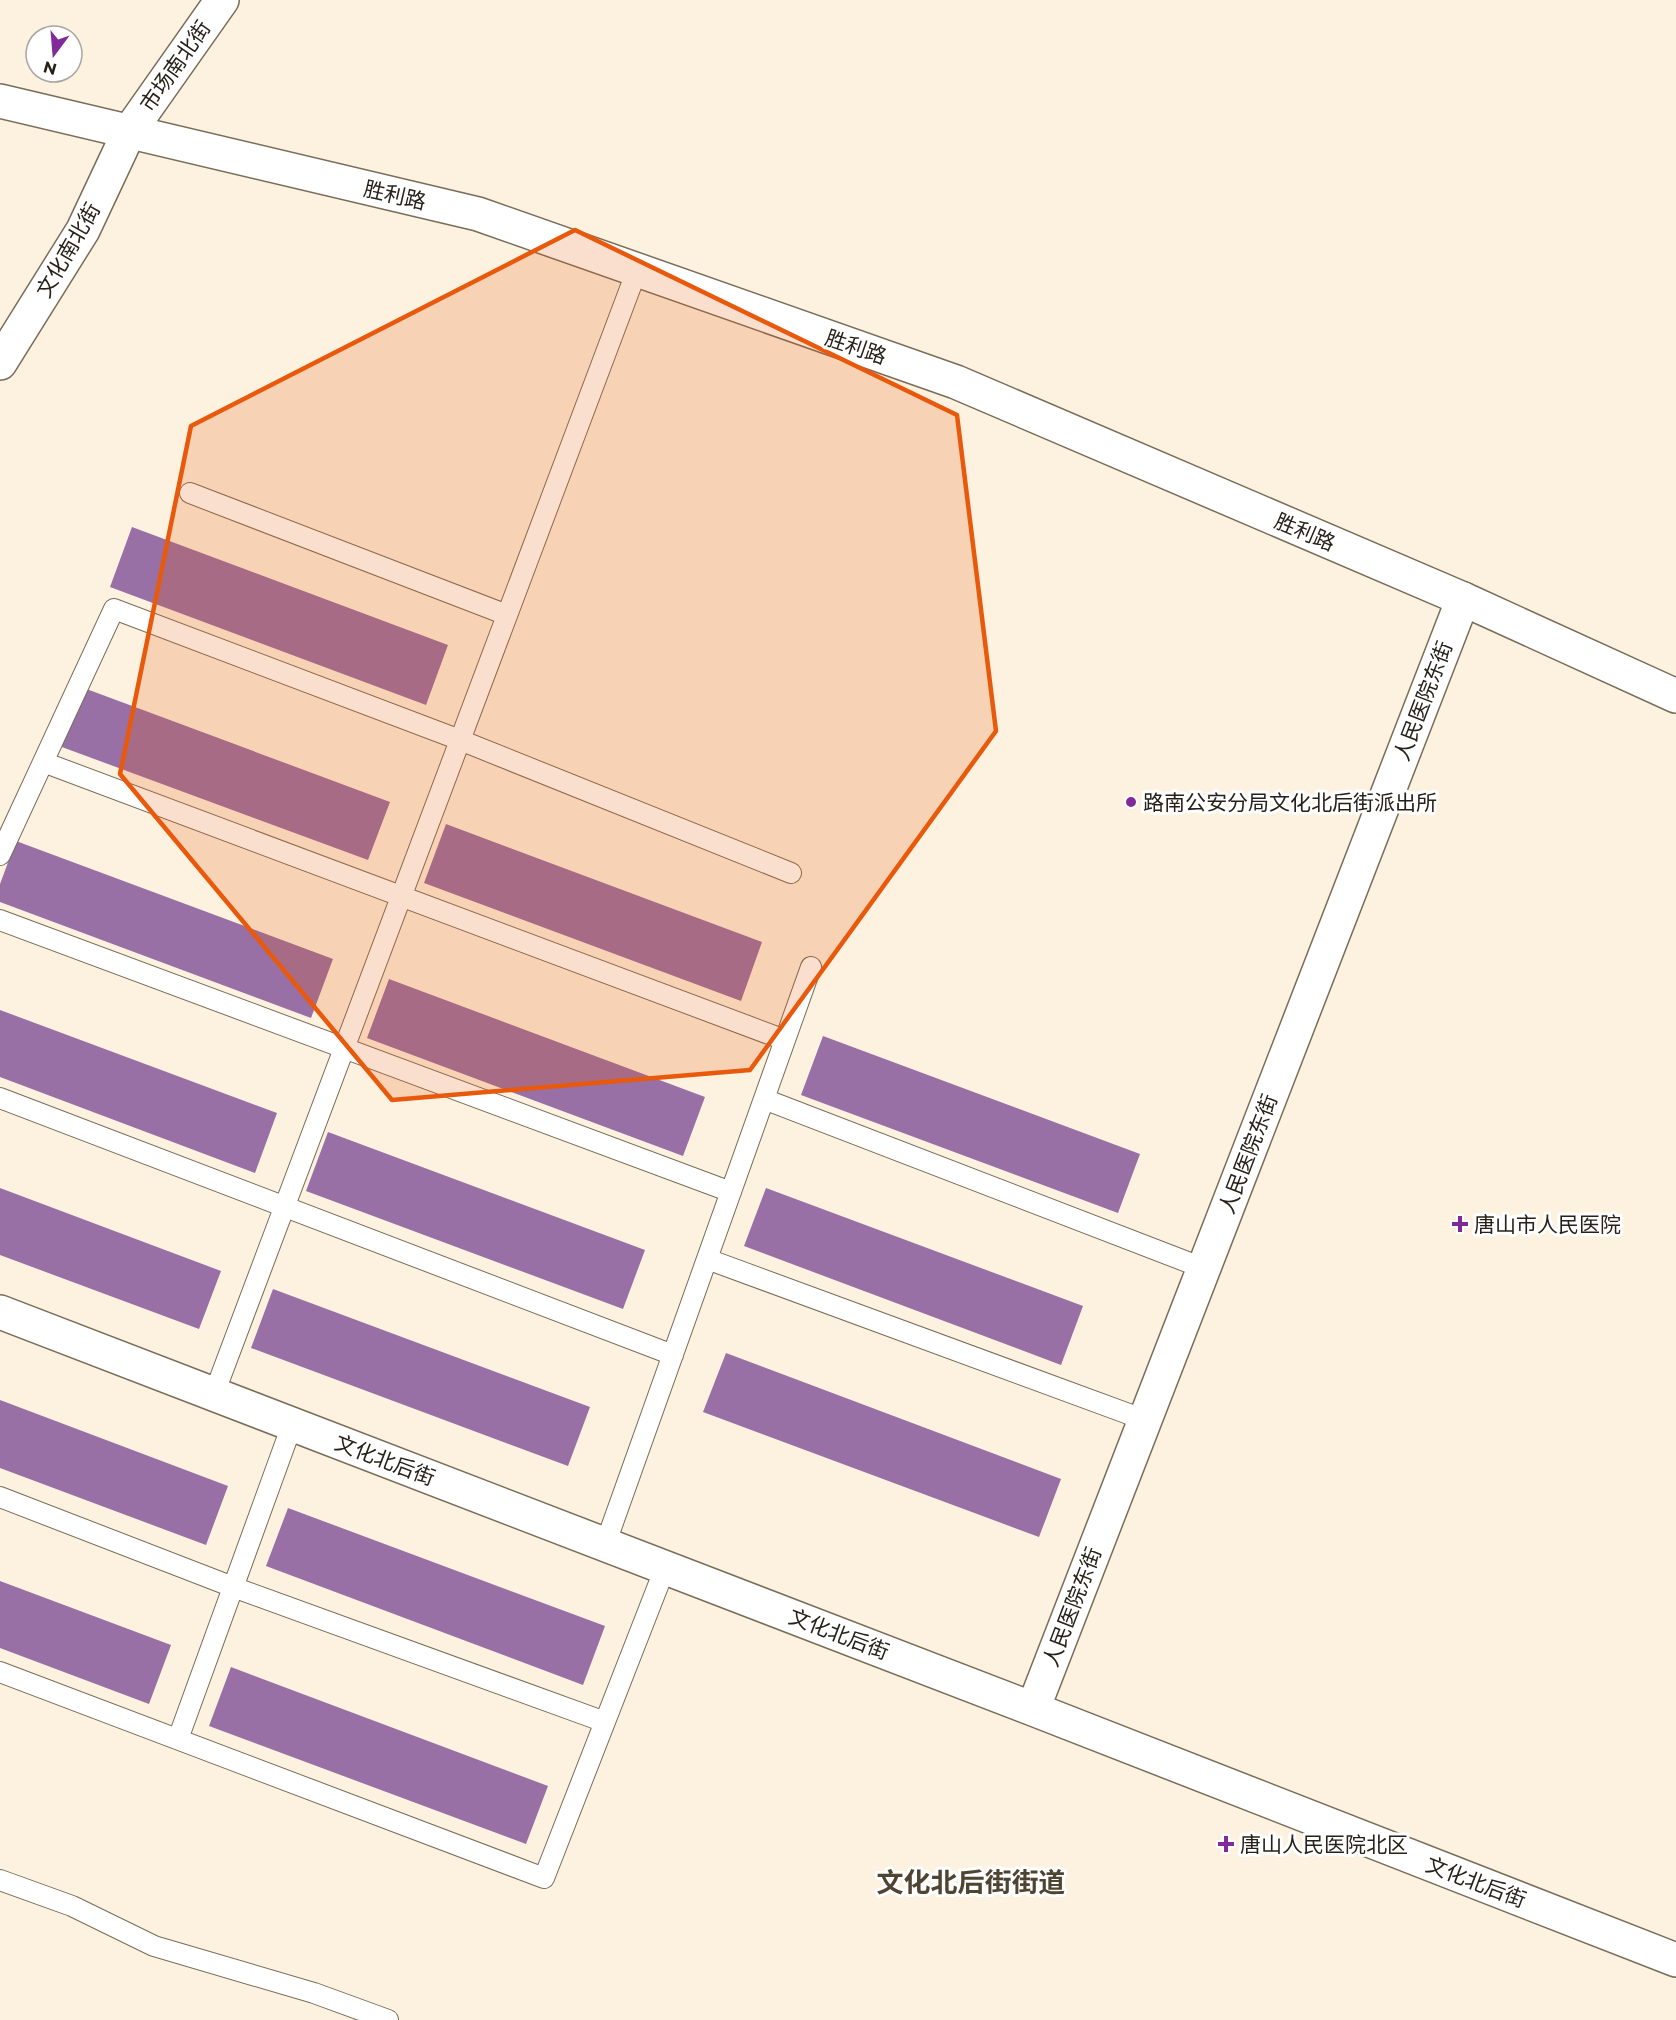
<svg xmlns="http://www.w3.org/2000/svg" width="1676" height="2020" viewBox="0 0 1676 2020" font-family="Montserrat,'Noto Sans SC',sans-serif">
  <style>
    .building { fill: #9870a5 }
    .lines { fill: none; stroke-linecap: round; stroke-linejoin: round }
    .service-casing { stroke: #796c58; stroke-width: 22 }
    .minor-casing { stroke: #796c58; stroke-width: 36 }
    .tertiary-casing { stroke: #796c58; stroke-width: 36 }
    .secondary-casing { stroke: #796c58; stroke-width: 36 }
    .service { stroke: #fff; stroke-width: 20 }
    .minor { stroke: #fff; stroke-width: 33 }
    .tertiary { stroke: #fff; stroke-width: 33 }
    .secondary { stroke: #fff; stroke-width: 33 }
    .marked { fill: #e8590c; fill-opacity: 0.2; stroke: #e8590c; stroke-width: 4.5; stroke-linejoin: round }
    .poi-dot { fill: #812b9a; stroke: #fff; stroke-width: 2 }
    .labels { text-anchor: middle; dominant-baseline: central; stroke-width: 6; stroke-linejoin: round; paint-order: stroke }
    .street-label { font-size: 21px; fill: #262119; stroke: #fff }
    .poi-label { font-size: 21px; fill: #262119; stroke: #fff; text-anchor: start }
    .district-label { font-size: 27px; font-weight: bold; fill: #4f4431; stroke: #fff }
  </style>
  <rect width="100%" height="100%" fill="#fdf1df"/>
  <!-- building -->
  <path class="building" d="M 132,527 L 448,645 L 426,705 L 110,587 Z
    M 73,684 L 390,802 L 368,860 L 51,743 Z
    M 446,824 L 762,942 L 741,1001 L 424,883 Z
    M 16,841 L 333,959 L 311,1018 L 0,902 L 0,884 Z
    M 389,979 L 705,1097 L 683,1156 L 367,1038 Z
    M 0,1010 L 277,1113 L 255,1173 L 0,1077 Z
    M 823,1036 L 1140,1154 L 1118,1213 L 801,1095 Z
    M 328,1132 L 645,1250 L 623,1309 L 306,1191 Z
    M 0,1188 L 221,1271 L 199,1329 L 0,1255 Z
    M 766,1188 L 1083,1306 L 1061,1365 L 744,1246 Z
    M 273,1289 L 590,1407 L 568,1466 L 251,1348 Z
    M 726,1353 L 1061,1479 L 1039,1537 L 703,1412 Z
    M 0,1400 L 228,1486 L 206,1545 L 0,1468 Z
    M 288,1508 L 605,1626 L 583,1685 L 266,1566 Z
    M 0,1581 L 171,1645 L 149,1704 L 0,1648 Z
    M 231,1667 L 548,1786 L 526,1844 L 209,1726 Z"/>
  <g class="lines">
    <!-- service casing -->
    <g class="service-casing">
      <path id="service" d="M 190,493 L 507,615
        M 43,762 L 785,1040
        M 0,855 L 114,609 L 460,740 L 791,873
        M 0,920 L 731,1192
        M 0,1098 L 673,1355
        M 764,1099 L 1203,1268
        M 707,1259 L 1145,1420
        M 214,1394 L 637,270
        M 0,1497 L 233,1587 L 605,1722
        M 605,1545 L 811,967
        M 0,1672 L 544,1878 L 665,1568
        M 178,1739 L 292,1425
        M 0,1880 L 72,1906 L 154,1946 L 314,1993 L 388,2020"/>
    </g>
    <!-- minor casing -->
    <g class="minor-casing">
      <path id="minor" d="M 0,1312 L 1033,1709 L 1676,1960
        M 1033,1709 L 1463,599"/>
    </g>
    <!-- tertiary casing -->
    <g class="tertiary-casing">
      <path id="tertiary" d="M 0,363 L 83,230 L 129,132 L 222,0"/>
    </g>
    <!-- secondary casing -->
    <g class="secondary-casing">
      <path id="secondary" d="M 0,101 L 478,214 L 956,382 L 1463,599 L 1676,696"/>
    </g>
    <!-- service -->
    <use href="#service" class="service"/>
    <!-- minor -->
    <use href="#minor" class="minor"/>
    <!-- tertiary -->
    <use href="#tertiary" class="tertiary"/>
    <!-- secondary -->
    <use href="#secondary" class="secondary"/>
  </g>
  <!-- marked area -->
  <path class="marked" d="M 575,230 L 957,415 L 996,731 L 750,1070 L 392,1100 L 120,774 L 191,426 Z"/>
  <!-- markers -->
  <g class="poi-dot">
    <circle cx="1131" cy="802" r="6"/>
    <path d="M1457 1215h6v6h6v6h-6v6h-6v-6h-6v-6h6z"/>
    <path d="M1223 1835h6v6h6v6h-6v6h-6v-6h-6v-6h6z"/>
  </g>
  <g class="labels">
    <!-- street labels -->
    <g class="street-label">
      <text transform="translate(175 66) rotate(-55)">市场南北街</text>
      <text transform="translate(395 195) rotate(13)">胜利路</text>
      <text transform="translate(68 250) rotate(-60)">文化南北街</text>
      <text transform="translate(856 347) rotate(19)">胜利路</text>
      <text transform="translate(1305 532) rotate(23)">胜利路</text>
      <text transform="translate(1423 701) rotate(-69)">人民医院东街</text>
      <text transform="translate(1248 1154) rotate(-69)">人民医院东街</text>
      <text transform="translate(385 1460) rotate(21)">文化北后街</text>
      <text transform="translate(1072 1607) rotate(-69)">人民医院东街</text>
      <text transform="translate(839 1634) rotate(21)">文化北后街</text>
      <text transform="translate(1476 1882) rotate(21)">文化北后街</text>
    </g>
    <!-- poi labels -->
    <g class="poi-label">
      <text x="1143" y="802">路南公安分局文化北后街派出所</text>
      <text x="1474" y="1224">唐山市人民医院</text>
      <text x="1240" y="1844">唐山人民医院北区</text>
    </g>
    <!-- district labels -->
    <g class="district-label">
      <text x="971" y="1882">文化北后街街道</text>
    </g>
  </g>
  <!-- north arrow -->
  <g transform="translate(54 54) rotate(196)"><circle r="28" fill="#ffffff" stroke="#a8a6a3" stroke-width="1.5"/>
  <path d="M0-4.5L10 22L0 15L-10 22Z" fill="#812b9a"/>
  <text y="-9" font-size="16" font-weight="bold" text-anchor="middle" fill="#262119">N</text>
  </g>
</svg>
